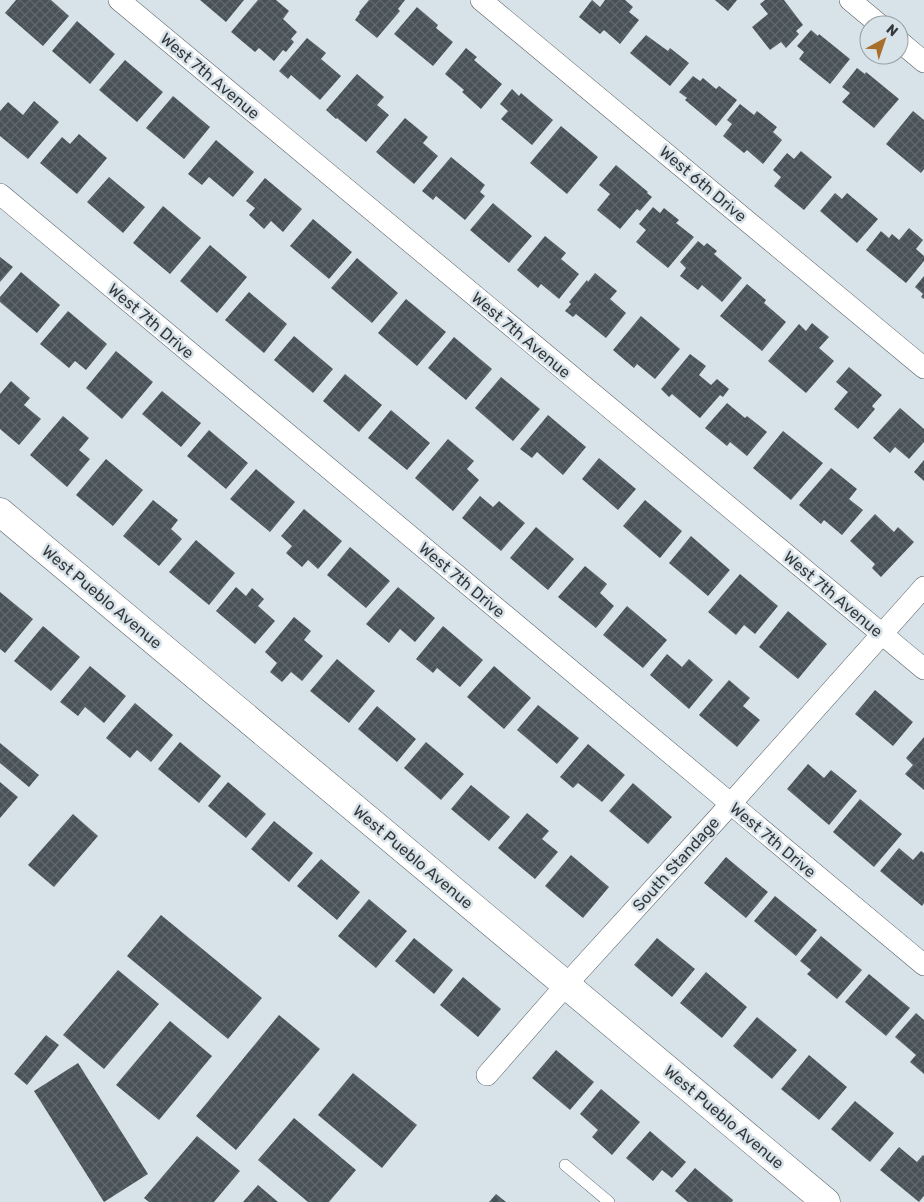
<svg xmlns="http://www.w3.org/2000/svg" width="924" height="1202" viewBox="0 0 924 1202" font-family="Rubik,sans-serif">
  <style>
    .building { fill: url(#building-cross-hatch) }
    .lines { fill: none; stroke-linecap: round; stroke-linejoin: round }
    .lane-casing { stroke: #596268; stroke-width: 12 }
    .street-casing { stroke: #596268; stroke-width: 22 }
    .secondary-casing { stroke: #596268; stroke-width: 29 }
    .lane { stroke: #fff; stroke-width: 11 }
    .street { stroke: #fff; stroke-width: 21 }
    .secondary { stroke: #fff; stroke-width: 28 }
    .labels { text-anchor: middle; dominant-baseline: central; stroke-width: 5; stroke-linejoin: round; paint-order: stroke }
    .street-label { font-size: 16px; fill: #35393b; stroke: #d7e2e9 }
  </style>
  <defs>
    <pattern id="building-cross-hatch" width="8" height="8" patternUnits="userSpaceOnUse" patternTransform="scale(1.25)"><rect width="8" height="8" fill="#495258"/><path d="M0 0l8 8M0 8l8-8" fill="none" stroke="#61696e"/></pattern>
  </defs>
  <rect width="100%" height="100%" fill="#d7e2e9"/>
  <!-- building -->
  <path class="building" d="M 16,0 L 51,0 L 69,16 L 43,46 L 5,13 Z
    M 200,0 L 244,0 L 226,22 Z
    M 258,0 L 276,0 L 289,11 L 283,19 L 297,32 L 291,39 L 294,42 L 286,52 L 283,50 L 274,61 L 259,48 L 255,52 L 231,32 Z
    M 369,0 L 405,0 L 398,9 L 400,11 L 377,38 L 355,20 L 360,13 L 359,12 Z
    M 592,0 L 600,7 L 605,0 L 625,0 L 633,7 L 629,12 L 639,20 L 620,44 L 604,30 L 600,34 L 579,17 Z
    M 715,0 L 737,0 L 728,11 Z
    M 765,0 L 784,0 L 803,25 L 796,31 L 799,34 L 786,48 L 781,42 L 770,50 L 752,27 L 768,14 L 760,4 Z
    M 417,7 L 438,25 L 436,28 L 453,42 L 433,66 L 394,34 Z
    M 77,21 L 115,54 L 90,84 L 52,51 Z
    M 811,30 L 818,36 L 819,34 L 850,59 L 830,84 L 799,59 L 804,52 L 797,46 Z
    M 646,35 L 668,51 L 670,48 L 689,63 L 670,86 L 630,53 Z
    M 307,38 L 326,53 L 321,59 L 341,76 L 320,100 L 291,75 L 288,79 L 279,71 Z
    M 466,48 L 477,57 L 474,60 L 502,84 L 481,109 L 462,92 L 464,90 L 445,74 Z
    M 125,60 L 163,92 L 137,122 L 99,90 Z
    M 857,68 L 865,74 L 866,72 L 899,99 L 874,128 L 842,102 L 850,93 L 842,87 Z
    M 357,74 L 384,97 L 377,105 L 389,115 L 366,142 L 337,118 L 336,119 L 326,110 Z
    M 693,76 L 700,81 L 703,78 L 716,89 L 719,86 L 737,100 L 716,126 L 685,100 L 687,98 L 679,92 Z
    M 512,89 L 519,96 L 521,93 L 553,120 L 532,145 L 501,119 L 508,111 L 500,104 Z
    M 173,96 L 210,127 L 184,159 L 146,128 Z
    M 34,101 L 59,122 L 28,159 L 0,136 L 0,111 L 8,102 L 23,115 Z
    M 740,104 L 754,115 L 757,111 L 777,127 L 773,132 L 782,140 L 763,164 L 747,150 L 744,153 L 723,136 L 732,124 L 727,120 Z
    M 913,111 L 924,120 L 924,169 L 921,173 L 886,144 Z
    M 405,118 L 428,137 L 423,143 L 438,156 L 414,184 L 376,152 Z
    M 561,126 L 598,157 L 567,194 L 530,163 Z
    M 79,134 L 107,158 L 77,194 L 40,163 L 62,137 L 70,144 Z
    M 216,140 L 254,172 L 233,197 L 209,177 L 202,185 L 188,174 Z
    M 801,151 L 832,177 L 804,210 L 774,186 L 781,177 L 773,170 L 787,153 L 794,159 Z
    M 451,157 L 485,185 L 480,192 L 485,196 L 465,220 L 436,196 L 433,200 L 422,191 Z
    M 616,165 L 648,192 L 647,193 L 652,197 L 640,211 L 637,209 L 620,229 L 597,210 L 610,194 L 599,185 Z
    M 109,177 L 145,207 L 123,233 L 87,202 Z
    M 265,178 L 302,209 L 283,232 L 271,221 L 264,229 L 249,215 L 255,208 L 246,201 Z
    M 835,193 L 842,199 L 847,193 L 878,219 L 857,243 L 820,211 Z
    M 493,203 L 532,236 L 509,263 L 470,230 Z
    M 163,206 L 201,238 L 170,274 L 133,243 Z
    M 653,207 L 660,213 L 664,208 L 679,220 L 676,223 L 694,237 L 668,268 L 636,242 L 646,230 L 639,224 Z
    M 313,219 L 352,252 L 329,279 L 290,246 Z
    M 909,228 L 923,240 L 916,249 L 924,256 L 924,261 L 906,283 L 866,250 L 881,231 L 889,238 L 892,234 L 899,240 Z
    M 545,236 L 566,253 L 561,259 L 579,274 L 559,299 L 541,284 L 538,288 L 517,270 Z
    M 698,241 L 704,246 L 707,243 L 717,251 L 714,254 L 742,278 L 722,302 L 702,285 L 698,290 L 680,276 L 686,268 L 680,262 Z
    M 210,245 L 247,277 L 217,313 L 180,281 Z
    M 0,257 L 13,267 L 0,282 Z
    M 357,258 L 398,293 L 372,323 L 331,288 Z
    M 21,272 L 60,305 L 37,333 L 0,302 L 0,297 Z
    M 595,273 L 617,291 L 610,299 L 626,313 L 606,338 L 576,314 L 573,317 L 565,311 L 571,304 L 569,302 L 587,280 L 588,282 Z
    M 924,276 L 924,299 L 921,297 L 923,294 L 915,287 Z
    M 747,284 L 766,300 L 764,303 L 786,322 L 762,351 L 720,316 Z
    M 249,292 L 287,324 L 264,353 L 225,320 Z
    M 406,299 L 446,332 L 417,366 L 378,333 Z
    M 68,311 L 107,344 L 86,370 L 75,361 L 69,368 L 40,344 Z
    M 641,316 L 680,349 L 655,379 L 637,364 L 634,368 L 613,350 Z
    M 812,323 L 829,337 L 819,348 L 834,361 L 806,393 L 768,361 L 799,324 L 806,331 Z
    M 294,336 L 333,369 L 313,393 L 274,360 Z
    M 454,337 L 492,369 L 466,400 L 428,368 Z
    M 116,351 L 153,382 L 122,419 L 86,388 Z
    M 690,354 L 706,366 L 699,375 L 711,385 L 717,379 L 729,389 L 723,397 L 720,395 L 700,418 L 672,394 L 669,397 L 661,389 Z
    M 849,367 L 882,395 L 872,406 L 875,409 L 858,429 L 834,409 L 848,392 L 836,382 Z
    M 345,374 L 382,405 L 359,432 L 323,401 Z
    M 501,377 L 540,409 L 513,441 L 475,408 Z
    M 11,381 L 30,398 L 24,405 L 41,419 L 19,445 L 0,429 L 0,394 Z
    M 162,391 L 201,423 L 181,447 L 142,414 Z
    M 727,403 L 745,418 L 747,416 L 767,432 L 747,456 L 730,442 L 727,446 L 705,428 Z
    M 900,408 L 924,429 L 924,442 L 909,459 L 895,447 L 890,453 L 873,438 Z
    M 391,410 L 430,443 L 407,470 L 368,438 Z
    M 548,415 L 586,447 L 563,475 L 537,452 L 532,458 L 520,449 Z
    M 63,416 L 89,438 L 79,450 L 90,459 L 67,487 L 30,455 Z
    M 209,430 L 248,463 L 226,489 L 187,456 Z
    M 783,431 L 823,463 L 791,500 L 753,468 Z
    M 448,439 L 474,461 L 467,469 L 479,480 L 453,511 L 415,478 Z
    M 599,458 L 636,489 L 618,510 L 582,479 Z
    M 106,459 L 143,490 L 113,526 L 76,495 Z
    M 924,460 L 924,481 L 914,472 Z
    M 831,468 L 857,489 L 849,499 L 863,510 L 842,535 L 824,520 L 821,524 L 799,505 Z
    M 256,469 L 295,502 L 270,532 L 230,499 Z
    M 480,496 L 493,507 L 499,501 L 525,523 L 501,551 L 462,518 Z
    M 153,500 L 178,520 L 171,529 L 182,539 L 159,566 L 123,536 Z
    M 645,500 L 682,531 L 660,558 L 623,526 Z
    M 304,509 L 342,541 L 318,569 L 308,560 L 302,567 L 286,553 L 292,546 L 281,536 Z
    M 875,514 L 894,532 L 898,527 L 914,542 L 881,577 L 872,568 L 875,564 L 850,541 Z
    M 536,527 L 574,559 L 548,590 L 510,558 Z
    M 691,536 L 730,570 L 708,596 L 669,563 Z
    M 196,540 L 235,573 L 209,605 L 169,572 Z
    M 350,547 L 390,581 L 366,608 L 327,575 Z
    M 585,566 L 607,584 L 600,593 L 614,606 L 596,628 L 558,597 Z
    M 740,574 L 778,606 L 755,634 L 744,625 L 736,635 L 708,612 Z
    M 236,587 L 246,596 L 252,588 L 264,599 L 258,606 L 275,621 L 255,644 L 216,611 Z
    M 398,587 L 435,618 L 415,642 L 400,629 L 389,643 L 366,624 Z
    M 0,592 L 33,619 L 5,653 L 0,649 Z
    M 627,606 L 667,640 L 643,668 L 603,635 Z
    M 788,611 L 827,644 L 798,679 L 759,647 Z
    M 294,617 L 311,631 L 304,640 L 323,656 L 302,681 L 291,672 L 282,682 L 270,672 L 277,663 L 265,652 Z
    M 43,626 L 80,657 L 51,691 L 14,661 Z
    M 443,626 L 483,660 L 460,687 L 437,668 L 433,673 L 416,659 Z
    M 667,654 L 682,667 L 689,659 L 713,680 L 689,709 L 650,675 Z
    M 337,659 L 375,691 L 349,723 L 310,691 Z
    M 90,666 L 126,696 L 104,723 L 85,707 L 78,716 L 60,702 Z
    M 494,666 L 531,698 L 504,729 L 467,697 Z
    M 729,680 L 750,698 L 743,706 L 760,720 L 737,747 L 699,715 Z
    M 875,690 L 913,722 L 893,746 L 855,714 Z
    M 135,703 L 173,735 L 151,762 L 137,750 L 130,758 L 106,738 Z
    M 538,705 L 579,738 L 557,764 L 517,730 Z
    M 377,706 L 416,739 L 397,762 L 358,729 Z
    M 924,737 L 924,790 L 905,774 L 913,765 L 906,758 Z
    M 180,742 L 221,776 L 199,803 L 158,769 Z
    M 426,742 L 464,774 L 441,800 L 404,768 Z
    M 0,743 L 39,775 L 29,787 L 0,763 Z
    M 588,744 L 625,775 L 602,802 L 578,783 L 573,788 L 560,777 Z
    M 808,764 L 824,778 L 831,770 L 857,791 L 829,825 L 787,789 Z
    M 0,782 L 18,797 L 0,818 Z
    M 228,782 L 266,814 L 246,838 L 208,806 Z
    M 633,783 L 672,817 L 648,844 L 609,811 Z
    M 471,785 L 510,817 L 489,841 L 451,809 Z
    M 860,799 L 902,834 L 874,867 L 833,832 Z
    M 527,813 L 549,831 L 542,839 L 558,852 L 535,879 L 498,848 Z
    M 73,814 L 98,836 L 54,887 L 28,865 Z
    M 274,821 L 313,853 L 289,882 L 251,849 Z
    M 899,848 L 913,860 L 921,851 L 924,853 L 924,903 L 922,906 L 880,871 Z
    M 571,855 L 609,887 L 583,918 L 545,886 Z
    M 726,857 L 768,892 L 746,918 L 704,883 Z
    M 321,859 L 360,892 L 337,920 L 297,886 Z
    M 775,896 L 817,930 L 796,956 L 754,921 Z
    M 369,899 L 407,931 L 376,968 L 338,936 Z
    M 161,915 L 262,998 L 228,1039 L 127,956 Z
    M 821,936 L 862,970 L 837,999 L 807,974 L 811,970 L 800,961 Z
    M 414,938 L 453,970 L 434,994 L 395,961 Z
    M 657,938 L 695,969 L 672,997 L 634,965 Z
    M 118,970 L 159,1004 L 104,1069 L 63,1035 Z
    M 706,972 L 747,1007 L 722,1038 L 680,1003 Z
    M 869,974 L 910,1008 L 886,1036 L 845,1002 Z
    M 463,977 L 501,1009 L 478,1037 L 440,1005 Z
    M 916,1013 L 924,1020 L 924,1074 L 910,1062 L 916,1055 L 895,1037 Z
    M 279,1015 L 320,1049 L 236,1150 L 196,1116 Z
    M 757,1017 L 797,1050 L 772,1079 L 733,1046 Z
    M 170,1021 L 212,1056 L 159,1120 L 116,1085 Z
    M 46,1035 L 59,1045 L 27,1085 L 14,1074 Z
    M 556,1050 L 594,1082 L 570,1110 L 532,1078 Z
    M 809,1055 L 847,1087 L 819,1120 L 781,1089 Z
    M 78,1063 L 148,1174 L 104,1202 L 34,1091 Z
    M 353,1073 L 417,1125 L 382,1168 L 318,1115 Z
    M 601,1089 L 640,1122 L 612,1155 L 592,1137 L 598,1130 L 580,1114 Z
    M 855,1101 L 894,1133 L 870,1162 L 831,1129 Z
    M 294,1118 L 356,1170 L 329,1202 L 308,1202 L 258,1160 Z
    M 650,1131 L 686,1162 L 672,1178 L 662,1170 L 653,1181 L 626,1158 Z
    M 197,1136 L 240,1171 L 214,1202 L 149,1202 L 144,1198 Z
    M 899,1147 L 917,1162 L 923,1155 L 924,1156 L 924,1196 L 919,1202 L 880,1170 Z
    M 695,1168 L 733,1200 L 732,1202 L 688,1202 L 675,1191 Z
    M 258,1185 L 278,1202 L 243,1202 Z
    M 496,1194 L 506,1202 L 489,1202 Z"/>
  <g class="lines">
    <!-- lane casing -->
    <g class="lane-casing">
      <path id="lane" d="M 565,1165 L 609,1202"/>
    </g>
    <!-- street casing -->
    <g class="street-casing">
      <path id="street" d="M 119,0 L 924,669
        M 481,0 L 924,368
        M 850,0 L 880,25
        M 899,41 L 924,62
        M 0,194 L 924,965
        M 487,1075 L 566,985 L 718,818 L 924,587"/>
    </g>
    <!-- secondary casing -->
    <g class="secondary-casing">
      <path id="secondary" d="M 0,512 L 826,1202"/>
    </g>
    <!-- lane -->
    <use href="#lane" class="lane"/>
    <!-- street -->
    <use href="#street" class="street"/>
    <!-- secondary -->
    <use href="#secondary" class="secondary"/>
  </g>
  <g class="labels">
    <!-- street labels -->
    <g class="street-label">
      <text transform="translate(210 76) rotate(40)">West 7th Avenue</text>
      <text transform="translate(703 184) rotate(40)">West 6th Drive</text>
      <text transform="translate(151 321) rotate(40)">West 7th Drive</text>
      <text transform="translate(521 335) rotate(40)">West 7th Avenue</text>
      <text transform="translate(462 580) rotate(40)">West 7th Drive</text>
      <text transform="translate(833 594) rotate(40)">West 7th Avenue</text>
      <text transform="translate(102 597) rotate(40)">West Pueblo Avenue</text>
      <text transform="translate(773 840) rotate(40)">West 7th Drive</text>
      <text transform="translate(413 857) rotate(40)">West Pueblo Avenue</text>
      <text transform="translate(676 864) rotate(-48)">South Standage</text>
      <text transform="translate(724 1117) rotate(40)">West Pueblo Avenue</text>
    </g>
  </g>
  <!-- north arrow -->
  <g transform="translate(884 40) rotate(40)"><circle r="24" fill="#d7e2e9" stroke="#969ea3"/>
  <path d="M0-4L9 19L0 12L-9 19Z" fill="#a76e2c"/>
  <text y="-8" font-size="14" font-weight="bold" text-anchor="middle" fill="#35393b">N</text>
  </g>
</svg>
